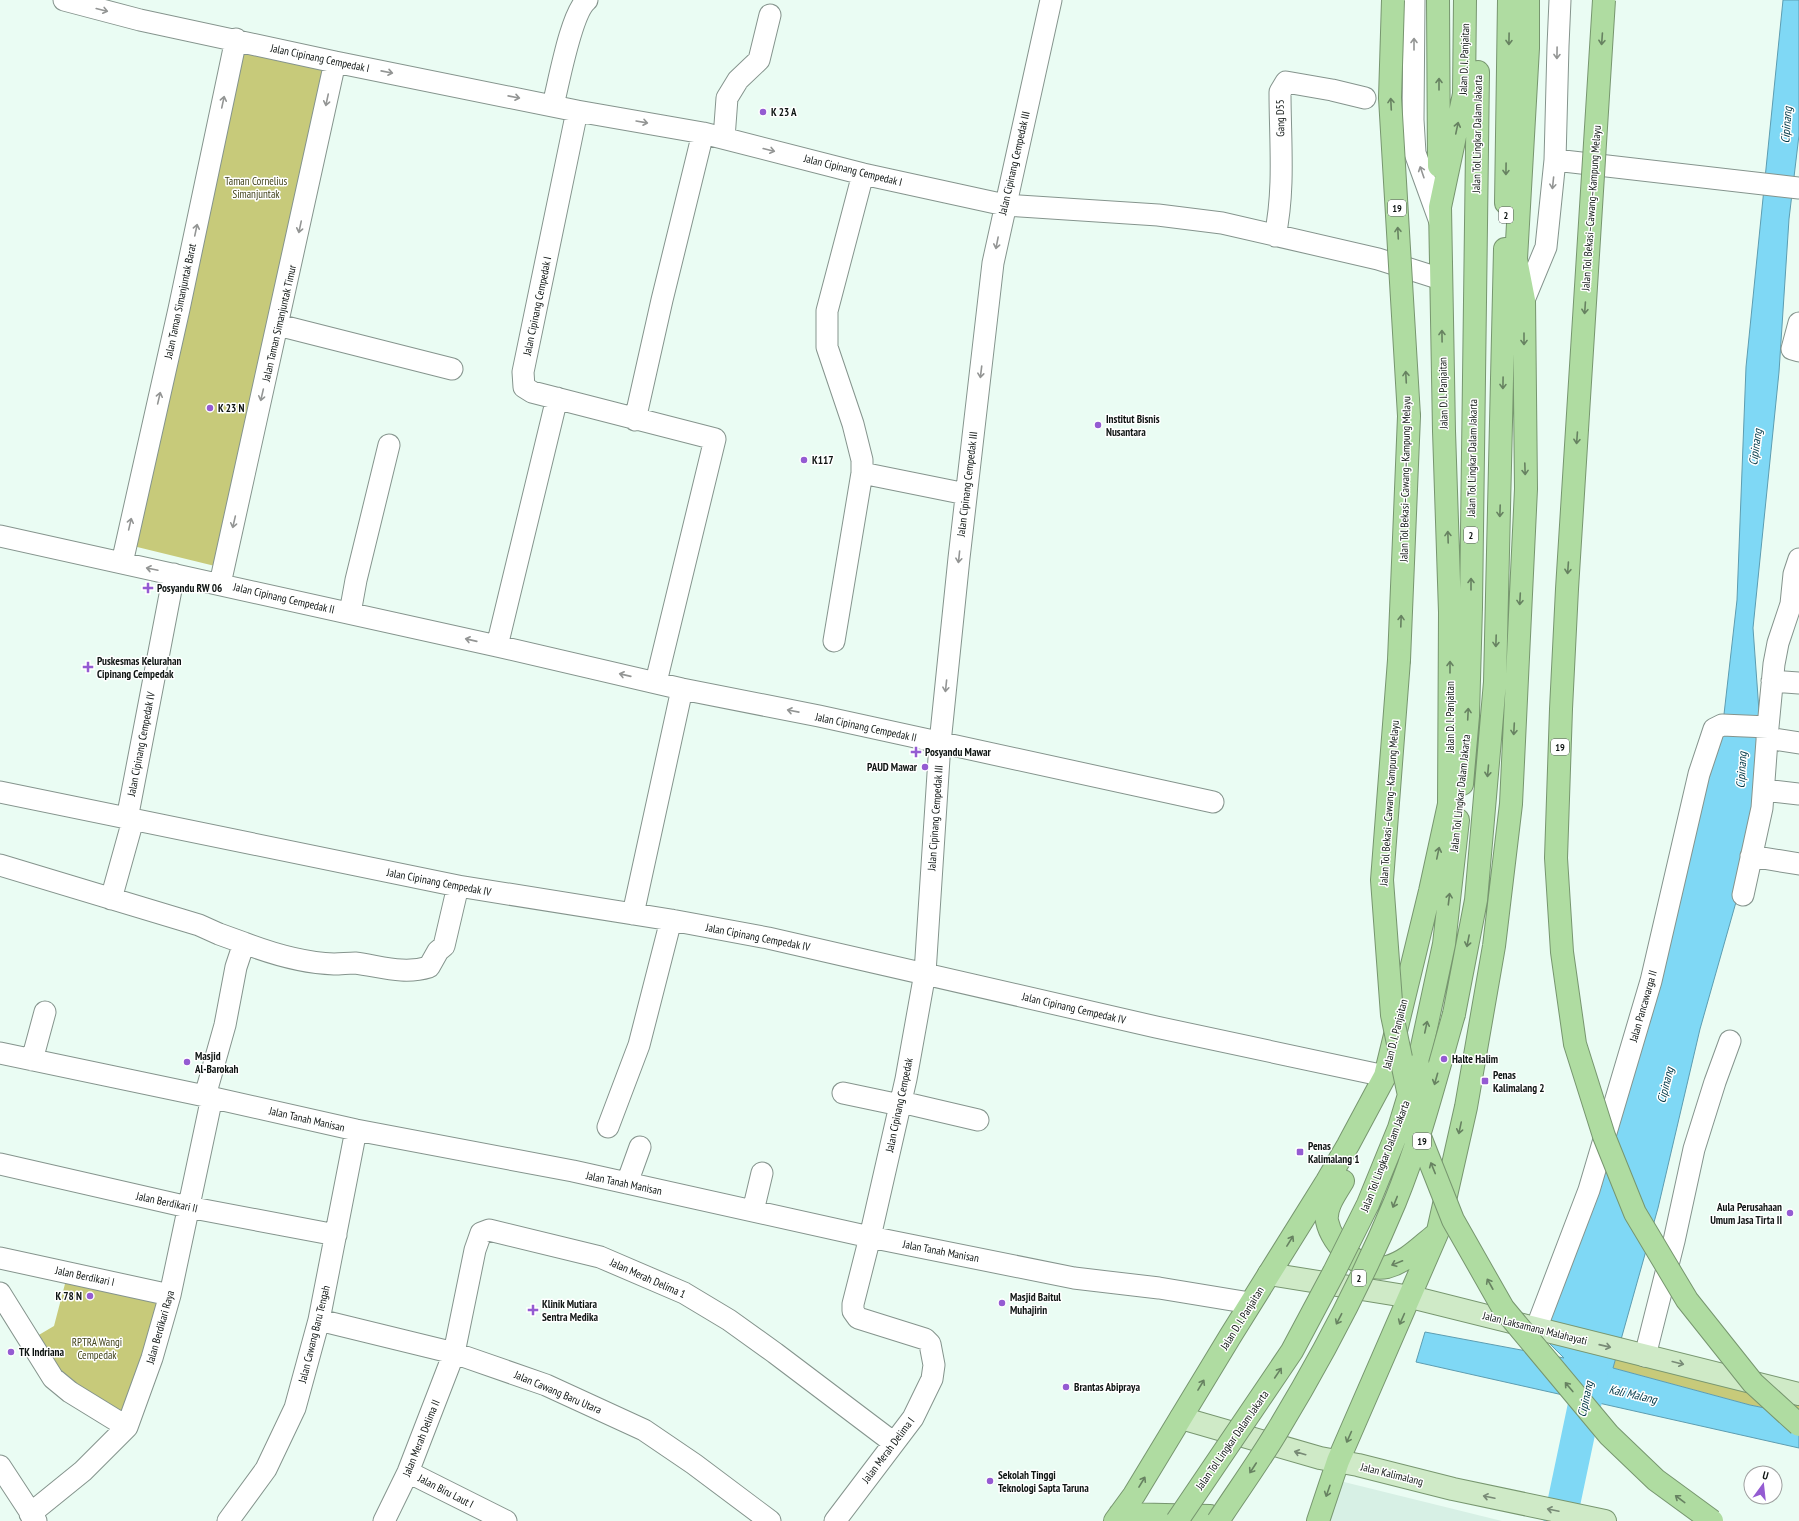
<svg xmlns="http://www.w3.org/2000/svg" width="1799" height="1521" viewBox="0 0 1799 1521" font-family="'PT Sans Narrow',sans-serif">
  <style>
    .built { fill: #d7f0e5 }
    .green { fill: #c7ca7a }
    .water { fill: #7fd8f5; stroke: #5d9db1 }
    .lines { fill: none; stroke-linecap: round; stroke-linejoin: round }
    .river { stroke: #7fd8f5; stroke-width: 33 }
    .minor-casing { stroke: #85948d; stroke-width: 23 }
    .major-casing { stroke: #77966f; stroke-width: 24 }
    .highway-casing { stroke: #77966f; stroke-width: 24 }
    .minor { stroke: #fff; stroke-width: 21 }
    .major { stroke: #cfeac7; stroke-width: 22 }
    .highway { stroke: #afdca1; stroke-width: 22 }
    .highway-bridge-casing { stroke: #77966f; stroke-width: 24; stroke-linecap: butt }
    .highway-bridge { stroke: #afdca1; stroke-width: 22 }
    .oneway { stroke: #939594 }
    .oneway2 { stroke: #678261 }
    .oneway3 { stroke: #788a76 }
    .poi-dot { fill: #945bd2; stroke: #fff; stroke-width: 1.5 }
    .labels { text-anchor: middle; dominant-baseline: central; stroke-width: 3; stroke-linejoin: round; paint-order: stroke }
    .shield { fill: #fff; stroke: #565a59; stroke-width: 1 }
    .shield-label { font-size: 10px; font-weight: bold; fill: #0e1412 }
    .street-label { font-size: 11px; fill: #0e1412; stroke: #fff }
    .poi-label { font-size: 11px; font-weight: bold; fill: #0e1412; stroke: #fff; text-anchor: start }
    .park-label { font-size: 11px; fill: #42431b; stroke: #fff }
    .water-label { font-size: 12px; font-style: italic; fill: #003847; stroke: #fff }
  </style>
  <rect width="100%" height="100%" fill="#eafcf3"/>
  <!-- built -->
  <path class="built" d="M 1340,1481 L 1502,1521 L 1329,1521 Z"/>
  <!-- green -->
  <path class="green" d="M 240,44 L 331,64 L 219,567 L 129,545 Z
    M 66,1280 L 161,1301 L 142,1369 L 119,1419 L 62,1383 L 32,1339 L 54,1326 Z
    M 1618,1349 L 1799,1394 L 1799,1415 L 1750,1405 L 1613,1368 Z"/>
  <!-- water -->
  <path class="water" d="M 1783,0 L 1799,0 L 1799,135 L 1789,219 L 1779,372 L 1753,628 L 1760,725 L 1723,723 L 1737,600 L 1746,367 Z
    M 1717,728 L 1764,728 L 1738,895 L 1700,1029 L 1658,1208 L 1613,1368 L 1750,1405 L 1799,1415 L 1799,1448 L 1416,1362 L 1425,1332 L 1564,1358 L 1543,1337 Z"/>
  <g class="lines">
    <!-- river -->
    <path class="river" d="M 1560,1521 L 1591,1374"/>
    <!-- minor casing -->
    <g class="minor-casing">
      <path id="minor" d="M 64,0 L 140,20 L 335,62 L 577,111 L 703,133 L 863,174 L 1005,205 L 1158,215 L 1222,223 L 1378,259 L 1441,279
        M 1414,0 L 1413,120 L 1415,153 L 1440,222
        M 553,105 C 559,82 571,13 587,0
        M 577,111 L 523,372 L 524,387 L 532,392 L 715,439 L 656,682
        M 724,138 L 727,98 L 738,80 L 759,60 L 770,15
        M 1555,160 L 1799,188
        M 1275,236 C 1285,189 1280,140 1280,92 L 1286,82 L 1332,90 L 1365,98
        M 1524,300 L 1546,247 L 1555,160 L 1558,46 L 1560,0
        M 1799,323 L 1792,349 L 1799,351
        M 278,325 L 452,369
        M 635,420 L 662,300 L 703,133
        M 862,473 L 966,494
        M 0,536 L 497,646 L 682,689 L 819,716 L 1213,802
        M 122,563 L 179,309 L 236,39
        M 220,584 L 335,62
        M 350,613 L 356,580 L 389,445
        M 834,641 L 862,473 L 862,460 L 853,424 L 827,347 L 827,311 L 863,174
        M 497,646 L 557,398
        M 1772,681 L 1799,683
        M 1767,738 L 1799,743
        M 1764,790 L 1799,794
        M 0,792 L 458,886 L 671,920 L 768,938 L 1156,1027 L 1385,1076
        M 127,819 L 174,574
        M 1751,856 L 1799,864
        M 0,865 L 199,925 L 219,934 L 244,943 L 236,967 L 225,1025 L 205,1096
        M 1743,895 L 1762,808 L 1768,727 L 1774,664 L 1778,643 L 1791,604 L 1794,574 L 1799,559
        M 111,899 L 133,820
        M 633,914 L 682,689
        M 244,943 C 270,953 305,963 334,964 C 341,964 348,963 355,963 C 380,966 403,975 429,967 L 438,951 L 444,946 L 458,886
        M 0,1053 L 205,1096 L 356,1130 L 573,1171 L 870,1237 L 1074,1278 L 1159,1288 L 1250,1303
        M 32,1060 L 45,1012
        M 843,1093 L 900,1105
        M 901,1102 L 978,1120
        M 608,1127 L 639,1045 L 671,920
        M 0,1164 L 188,1207 L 336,1235
        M 627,1183 L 640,1147
        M 753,1211 L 762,1173
        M 0,1258 L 170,1295
        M 0,1293 L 53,1378 L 70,1392 L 127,1427
        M 319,1320 L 454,1353 L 546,1385 L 644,1430 L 694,1464 L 770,1521
        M 1536,1329 L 1589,1190 L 1651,981 L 1699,774 L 1714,729 L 1722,725 L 1768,727
        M 1645,1356 L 1674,1241 L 1694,1149 L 1715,1082 L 1730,1041
        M 0,1466 L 36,1521
        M 408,1472 L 506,1521
        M 30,1514 L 83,1471 L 127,1427 L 152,1358 L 170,1295 L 212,1097
        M 228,1521 L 266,1469 L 295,1408 L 319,1320 L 356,1130
        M 384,1521 L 408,1472 L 454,1353 L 475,1250 L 481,1233 L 489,1230 L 600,1257 L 684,1293 L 729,1320 L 775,1353 L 894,1443
        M 835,1521 L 913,1418 L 932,1379 L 934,1365 L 930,1344 L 925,1339 L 858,1318 L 853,1311 L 853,1304 L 870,1237 L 906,1079 L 925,973 L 940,743 L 959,558 L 993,263 L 1051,0"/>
    </g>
    <!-- major casing -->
    <g class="major-casing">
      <path id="major" d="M 1269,1274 L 1411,1297 L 1799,1394
        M 1181,1418 L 1320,1458 L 1358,1465 L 1453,1489 L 1605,1521"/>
    </g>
    <!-- highway casing -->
    <g class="highway-casing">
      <path id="highway" d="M 1438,0 L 1439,166
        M 1506,203 L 1509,0
        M 1399,660 L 1409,416
        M 1462,784 L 1468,716 L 1471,607 L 1478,72
        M 1454,1014 L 1476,900 L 1495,682 L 1505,249
        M 1418,1065 L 1444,944 L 1458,820
        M 1343,1181 C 1336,1193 1325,1207 1327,1221 C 1332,1245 1361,1273 1387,1267 C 1406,1262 1420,1247 1435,1235
        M 1120,1514 L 1210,1516 L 1220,1521
        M 1115,1521 L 1134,1495 L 1231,1335 L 1327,1181 L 1348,1145 L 1385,1076 L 1430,891 L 1449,804 L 1450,612 L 1444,431 L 1440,207 L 1464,94 L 1465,0
        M 1318,1521 L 1338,1461 L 1438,1231 L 1466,1107 L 1494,946 L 1511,804 L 1526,489 L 1524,300 L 1516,259 L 1528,48 L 1528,0"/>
    </g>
    <!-- minor -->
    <use href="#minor" class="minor"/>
    <!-- major -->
    <use href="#major" class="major"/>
    <!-- highway -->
    <use href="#highway" class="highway"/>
    <!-- highway-bridge casing -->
    <g class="highway-bridge-casing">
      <path id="highway-bridge" d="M 1393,0 L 1390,98 L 1409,416
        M 1604,0 L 1567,589 L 1561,709 L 1556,858 L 1562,952 L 1575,1044 L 1604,1136 L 1635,1213 L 1687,1300 L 1753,1383 L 1799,1425
        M 1399,660 L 1382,880 L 1392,1015 L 1415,1124 L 1453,1220 L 1503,1308 L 1609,1435 L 1656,1480 L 1712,1521
        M 1177,1521 L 1292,1351 L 1334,1272 L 1368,1204 L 1399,1128 L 1418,1065
        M 1218,1521 C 1237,1492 1258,1463 1276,1433 C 1321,1359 1362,1281 1395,1202 C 1420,1141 1436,1077 1454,1014"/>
    </g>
    <!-- highway-bridge -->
    <use href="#highway-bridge" class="highway-bridge"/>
  </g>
  <!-- one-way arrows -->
  <defs><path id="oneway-shaft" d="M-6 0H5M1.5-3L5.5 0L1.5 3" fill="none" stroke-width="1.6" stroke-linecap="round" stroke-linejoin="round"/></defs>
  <g class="oneway">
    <use href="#oneway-shaft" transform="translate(102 10) rotate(14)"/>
    <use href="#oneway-shaft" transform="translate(1414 44) rotate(-90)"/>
    <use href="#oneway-shaft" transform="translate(1557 53) rotate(91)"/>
    <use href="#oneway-shaft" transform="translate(387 72) rotate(11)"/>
    <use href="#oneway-shaft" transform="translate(514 97) rotate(11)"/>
    <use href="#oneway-shaft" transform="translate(327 100) rotate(102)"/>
    <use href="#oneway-shaft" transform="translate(223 102) rotate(-78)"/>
    <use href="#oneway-shaft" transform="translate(642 122) rotate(10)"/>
    <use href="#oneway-shaft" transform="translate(769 150) rotate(14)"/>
    <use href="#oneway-shaft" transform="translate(1422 172) rotate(-109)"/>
    <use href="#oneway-shaft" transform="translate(1553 183) rotate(96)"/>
    <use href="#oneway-shaft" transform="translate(300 227) rotate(102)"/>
    <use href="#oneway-shaft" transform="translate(196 230) rotate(-78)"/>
    <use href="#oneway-shaft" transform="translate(997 243) rotate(101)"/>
    <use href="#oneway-shaft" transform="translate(981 372) rotate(97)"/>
    <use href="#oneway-shaft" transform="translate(262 395) rotate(103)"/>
    <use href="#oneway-shaft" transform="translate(159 398) rotate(-77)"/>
    <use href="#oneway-shaft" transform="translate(234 522) rotate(103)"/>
    <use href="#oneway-shaft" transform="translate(130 524) rotate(-77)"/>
    <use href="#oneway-shaft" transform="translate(959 557) rotate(96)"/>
    <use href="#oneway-shaft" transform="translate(152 569) rotate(-168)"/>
    <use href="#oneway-shaft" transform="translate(471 640) rotate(-167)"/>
    <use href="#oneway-shaft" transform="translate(625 675) rotate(-167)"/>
    <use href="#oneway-shaft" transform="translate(946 686) rotate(96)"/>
    <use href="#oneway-shaft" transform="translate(793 711) rotate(-169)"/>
  </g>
  <g class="oneway2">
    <use href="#oneway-shaft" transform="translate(1509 39) rotate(91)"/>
    <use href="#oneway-shaft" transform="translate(1602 39) rotate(94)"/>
    <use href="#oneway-shaft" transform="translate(1439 84) rotate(-90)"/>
    <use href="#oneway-shaft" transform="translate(1391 104) rotate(-93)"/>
    <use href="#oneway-shaft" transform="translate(1457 128) rotate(-78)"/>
    <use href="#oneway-shaft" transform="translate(1506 169) rotate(91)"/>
    <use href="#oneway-shaft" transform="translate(1398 233) rotate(-93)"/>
    <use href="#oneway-shaft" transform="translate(1585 308) rotate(94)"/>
    <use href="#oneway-shaft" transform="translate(1442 336) rotate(-91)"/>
    <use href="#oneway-shaft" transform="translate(1524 339) rotate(90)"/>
    <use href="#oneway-shaft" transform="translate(1406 377) rotate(-93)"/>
    <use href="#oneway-shaft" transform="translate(1503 383) rotate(91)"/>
    <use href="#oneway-shaft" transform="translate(1577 438) rotate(94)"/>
    <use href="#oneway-shaft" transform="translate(1525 469) rotate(88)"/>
    <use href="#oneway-shaft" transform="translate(1500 511) rotate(92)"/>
    <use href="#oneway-shaft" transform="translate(1448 537) rotate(-92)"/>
    <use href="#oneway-shaft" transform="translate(1568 568) rotate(94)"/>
    <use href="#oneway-shaft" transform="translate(1471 584) rotate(-90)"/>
    <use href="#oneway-shaft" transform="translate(1520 599) rotate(93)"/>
    <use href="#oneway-shaft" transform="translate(1401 621) rotate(-88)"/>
    <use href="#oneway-shaft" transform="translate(1496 641) rotate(92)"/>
    <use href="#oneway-shaft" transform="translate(1450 667) rotate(-90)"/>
    <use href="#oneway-shaft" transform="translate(1468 714) rotate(-87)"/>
    <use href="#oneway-shaft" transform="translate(1514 729) rotate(93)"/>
    <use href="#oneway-shaft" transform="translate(1488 771) rotate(95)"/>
    <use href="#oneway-shaft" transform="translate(1438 853) rotate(-78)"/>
    <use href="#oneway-shaft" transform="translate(1449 899) rotate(-83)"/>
    <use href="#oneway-shaft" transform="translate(1468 941) rotate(101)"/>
    <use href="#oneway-shaft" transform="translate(1426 1027) rotate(-78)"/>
    <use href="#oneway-shaft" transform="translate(1436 1079) rotate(106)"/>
    <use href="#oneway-shaft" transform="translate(1460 1128) rotate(102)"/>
    <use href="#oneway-shaft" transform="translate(1433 1168) rotate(-112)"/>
    <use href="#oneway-shaft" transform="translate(1395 1202) rotate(112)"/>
    <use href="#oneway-shaft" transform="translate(1290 1241) rotate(-58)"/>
    <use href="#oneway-shaft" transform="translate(1397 1263) rotate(158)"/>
    <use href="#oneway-shaft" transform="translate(1490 1284) rotate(-119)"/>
    <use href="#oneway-shaft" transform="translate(1339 1319) rotate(117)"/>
    <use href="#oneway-shaft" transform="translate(1402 1319) rotate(114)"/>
    <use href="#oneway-shaft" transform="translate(1278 1373) rotate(-56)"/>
    <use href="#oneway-shaft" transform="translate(1201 1385) rotate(-59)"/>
    <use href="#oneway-shaft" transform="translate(1569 1387) rotate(-130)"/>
    <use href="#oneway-shaft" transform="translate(1349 1437) rotate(114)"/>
    <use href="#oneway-shaft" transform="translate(1253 1468) rotate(123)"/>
    <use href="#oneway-shaft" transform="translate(1142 1482) rotate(-59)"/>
    <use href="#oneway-shaft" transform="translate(1328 1491) rotate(109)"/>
    <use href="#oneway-shaft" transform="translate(1680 1499) rotate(-143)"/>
  </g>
  <g class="oneway3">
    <use href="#oneway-shaft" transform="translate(1605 1346) rotate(13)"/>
    <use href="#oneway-shaft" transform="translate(1678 1363) rotate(14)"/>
    <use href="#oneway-shaft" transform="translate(1300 1453) rotate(-164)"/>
    <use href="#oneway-shaft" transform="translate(1489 1497) rotate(-168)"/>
    <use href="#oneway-shaft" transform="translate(1553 1510) rotate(-168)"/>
  </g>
  <!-- markers -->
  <g class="poi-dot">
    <circle cx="763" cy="112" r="4"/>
    <circle cx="210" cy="408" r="4"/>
    <circle cx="1098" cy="425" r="4"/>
    <circle cx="804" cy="460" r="4"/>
    <path d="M146 582h4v4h4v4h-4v4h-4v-4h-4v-4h4z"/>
    <path d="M86 661h4v4h4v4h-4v4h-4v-4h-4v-4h4z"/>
    <path d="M914 746h4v4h4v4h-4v4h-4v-4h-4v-4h4z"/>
    <circle cx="925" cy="767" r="4"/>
    <circle cx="1444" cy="1059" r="4"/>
    <circle cx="187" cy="1062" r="4"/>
    <rect x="1481" y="1077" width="8" height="8" rx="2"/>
    <rect x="1296" y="1148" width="8" height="8" rx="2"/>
    <circle cx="1790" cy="1213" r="4"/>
    <circle cx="90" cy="1296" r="4"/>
    <circle cx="1002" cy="1303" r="4"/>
    <path d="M531 1304h4v4h4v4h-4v4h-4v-4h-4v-4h4z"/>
    <circle cx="11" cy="1352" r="4"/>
    <circle cx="1066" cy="1387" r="4"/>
    <circle cx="990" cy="1481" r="4"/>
  </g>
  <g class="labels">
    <!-- shield labels -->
    <g class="shield">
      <rect x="1388" y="200" width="18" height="16" rx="3"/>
      <rect x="1499" y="207" width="14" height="16" rx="3"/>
      <rect x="1464" y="527" width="14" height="16" rx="3"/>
      <rect x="1551" y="739" width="18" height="16" rx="3"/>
      <rect x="1413" y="1133" width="18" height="16" rx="3"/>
      <rect x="1352" y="1270" width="14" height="16" rx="3"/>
    </g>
    <g class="shield-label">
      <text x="1397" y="208">19</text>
      <text x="1506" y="215">2</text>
      <text x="1471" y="535">2</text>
      <text x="1560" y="747">19</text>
      <text x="1422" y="1141">19</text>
      <text x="1359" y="1278">2</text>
    </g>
    <!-- street labels -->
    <g class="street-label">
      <text transform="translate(320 58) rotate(12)">Jalan Cipinang Cempedak I</text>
      <text transform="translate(1464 59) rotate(-88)">Jalan D. I. Panjaitan</text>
      <text transform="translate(1280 118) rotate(-91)">Gang D55</text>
      <text transform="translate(1477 134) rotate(-89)">Jalan Tol Lingkar Dalam Jakarta</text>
      <text transform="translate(1014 163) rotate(-77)">Jalan Cipinang Cempedak III</text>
      <text transform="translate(853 170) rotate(14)">Jalan Cipinang Cempedak I</text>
      <text transform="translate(1591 208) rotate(-86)">Jalan Tol Bekasi–Cawang–Kampung Melayu</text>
      <text transform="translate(180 301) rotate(-78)">Jalan Taman Simanjuntak Barat</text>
      <text transform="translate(537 306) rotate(-78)">Jalan Cipinang Cempedak I</text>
      <text transform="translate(279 323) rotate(-77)">Jalan Taman Simanjuntak Timur</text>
      <text transform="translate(1443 393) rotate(-91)">Jalan D. I. Panjaitan</text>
      <text transform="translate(1472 458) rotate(-89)">Jalan Tol Lingkar Dalam Jakarta</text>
      <text transform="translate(1405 479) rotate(-89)">Jalan Tol Bekasi–Cawang–Kampung Melayu</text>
      <text transform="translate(967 484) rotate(-83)">Jalan Cipinang Cempedak III</text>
      <text transform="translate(284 598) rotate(13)">Jalan Cipinang Cempedak II</text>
      <text transform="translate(1450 717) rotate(-90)">Jalan D. I. Panjaitan</text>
      <text transform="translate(866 727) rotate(12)">Jalan Cipinang Cempedak II</text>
      <text transform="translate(141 744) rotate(-79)">Jalan Cipinang Cempedak IV</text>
      <text transform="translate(1460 793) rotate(-84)">Jalan Tol Lingkar Dalam Jakarta</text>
      <text transform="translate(1389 803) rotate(-86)">Jalan Tol Bekasi–Cawang–Kampung Melayu</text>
      <text transform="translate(935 818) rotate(-86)">Jalan Cipinang Cempedak III</text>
      <text transform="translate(439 882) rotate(11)">Jalan Cipinang Cempedak IV</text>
      <text transform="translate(758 937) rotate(11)">Jalan Cipinang Cempedak IV</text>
      <text transform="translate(1643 1006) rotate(-74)">Jalan Pancawarga II</text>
      <text transform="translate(1074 1008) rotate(13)">Jalan Cipinang Cempedak IV</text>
      <text transform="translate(1395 1034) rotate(-76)">Jalan D. I. Panjaitan</text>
      <text transform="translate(899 1105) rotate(-78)">Jalan Cipinang Cempedak</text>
      <text transform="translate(307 1119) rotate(13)">Jalan Tanah Manisan</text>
      <text transform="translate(1385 1156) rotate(-69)">Jalan Tol Lingkar Dalam Jakarta</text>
      <text transform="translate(624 1183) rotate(12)">Jalan Tanah Manisan</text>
      <text transform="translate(167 1202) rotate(12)">Jalan Berdikari II</text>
      <text transform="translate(941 1251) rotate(11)">Jalan Tanah Manisan</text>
      <text transform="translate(85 1276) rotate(12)">Jalan Berdikari I</text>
      <text transform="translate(648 1278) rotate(24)">Jalan Merah Delima 1</text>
      <text transform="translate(1242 1318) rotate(-58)">Jalan D. I. Panjaitan</text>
      <text transform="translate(160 1327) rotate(-74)">Jalan Berdikari Raya</text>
      <text transform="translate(1535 1328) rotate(14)">Jalan Laksamana Malahayati</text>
      <text transform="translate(314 1334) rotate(-76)">Jalan Cawang Baru Tengah</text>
      <text transform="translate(558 1392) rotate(23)">Jalan Cawang Baru Utara</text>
      <text transform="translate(421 1438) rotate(-68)">Jalan Merah Delima II</text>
      <text transform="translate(1232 1440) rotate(-55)">Jalan Tol Lingkar Dalam Jakarta</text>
      <text transform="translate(888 1450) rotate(-53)">Jalan Merah Delima I</text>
      <text transform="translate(1392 1474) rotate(14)">Jalan Kalimalang</text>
      <text transform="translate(446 1491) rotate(27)">Jalan Biru Laut I</text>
    </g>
    <!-- poi labels -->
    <g class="poi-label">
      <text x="771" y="112">K 23 A</text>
      <text x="218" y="408">K 23 N</text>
      <text x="1106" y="419">Institut Bisnis<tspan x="1106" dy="13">Nusantara</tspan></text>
      <text x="812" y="460">K117</text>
      <text x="157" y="588">Posyandu RW 06</text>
      <text x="97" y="661">Puskesmas Kelurahan<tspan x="97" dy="13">Cipinang Cempedak</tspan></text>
      <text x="925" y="752">Posyandu Mawar</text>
      <text x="917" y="767" text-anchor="end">PAUD Mawar</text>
      <text x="195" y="1056">Masjid<tspan x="195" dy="13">Al-Barokah</tspan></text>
      <text x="1452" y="1059">Halte Halim</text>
      <text x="1493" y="1075">Penas<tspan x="1493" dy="13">Kalimalang 2</tspan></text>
      <text x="1308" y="1146">Penas<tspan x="1308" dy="13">Kalimalang 1</tspan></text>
      <text x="1782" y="1207" text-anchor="end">Aula Perusahaan<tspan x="1782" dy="13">Umum Jasa Tirta II</tspan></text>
      <text x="82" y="1296" text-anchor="end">K 78 N</text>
      <text x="1010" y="1297">Masjid Baitul<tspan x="1010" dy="13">Muhajirin</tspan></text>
      <text x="542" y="1304">Klinik Mutiara<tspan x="542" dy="13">Sentra Medika</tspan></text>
      <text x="19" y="1352">TK Indriana</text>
      <text x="1074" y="1387">Brantas Abipraya</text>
      <text x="998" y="1475">Sekolah Tinggi<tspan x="998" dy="13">Teknologi Sapta Taruna</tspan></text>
    </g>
    <!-- park labels -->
    <g class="park-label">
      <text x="256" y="181">Taman Cornelius<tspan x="256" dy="13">Simanjuntak</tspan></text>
      <text x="97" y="1342">RPTRA Wangi<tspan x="97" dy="13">Cempedak</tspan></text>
    </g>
    <!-- water labels -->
    <g class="water-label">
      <text transform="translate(1786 125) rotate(-86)">Cipinang</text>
      <text transform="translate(1755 447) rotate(-82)">Cipinang</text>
      <text transform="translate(1741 770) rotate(-87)">Cipinang</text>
      <text transform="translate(1665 1085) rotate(-76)">Cipinang</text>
      <text transform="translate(1633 1394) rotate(13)">Kali Malang</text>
      <text transform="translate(1585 1399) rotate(-78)">Cipinang</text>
    </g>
  </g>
  <!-- north arrow -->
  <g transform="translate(1763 1485) rotate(15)"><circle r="19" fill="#ffffff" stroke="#9fa1a0"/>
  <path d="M0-3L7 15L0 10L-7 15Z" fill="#945bd2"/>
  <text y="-6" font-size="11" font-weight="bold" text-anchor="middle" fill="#0e1412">U</text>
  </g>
</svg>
